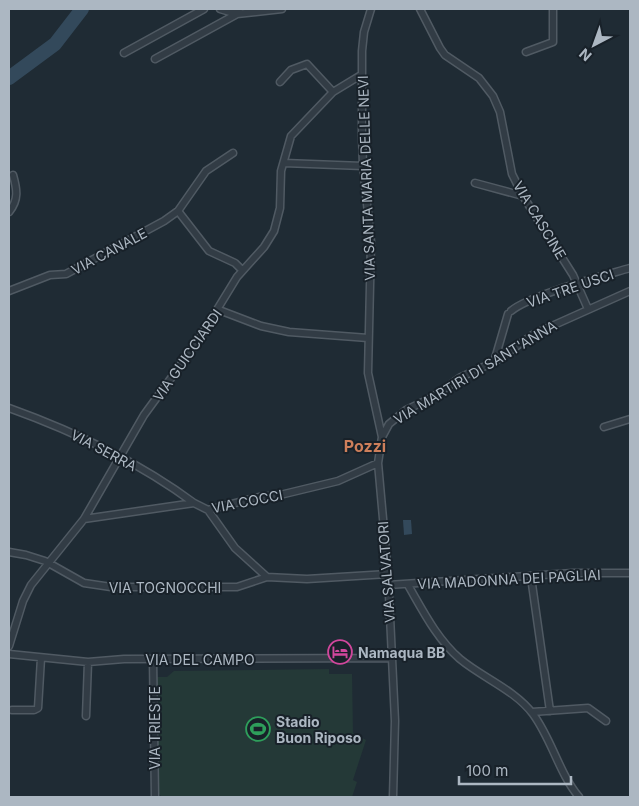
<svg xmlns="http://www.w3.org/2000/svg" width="639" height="806" viewBox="0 0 639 806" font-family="Inter,sans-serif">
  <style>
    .green { fill: #243937 }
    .water { fill: #33495b }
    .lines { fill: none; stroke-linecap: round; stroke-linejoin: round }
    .river { stroke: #33495b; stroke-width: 14 }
    .minor-casing { stroke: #505a63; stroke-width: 9 }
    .minor { stroke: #323c45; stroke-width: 6 }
    .labels { text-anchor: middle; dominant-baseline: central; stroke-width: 4; stroke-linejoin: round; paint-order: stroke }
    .street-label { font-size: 14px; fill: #acb7c2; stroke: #182129 }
    .poi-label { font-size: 14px; font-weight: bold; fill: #acb7c2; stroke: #182129; text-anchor: start }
    .quarter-label { font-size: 16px; font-weight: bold; fill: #ce7f5b; stroke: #182129 }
  </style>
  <rect width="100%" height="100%" fill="#1f2b34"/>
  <!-- green -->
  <path class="green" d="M 329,669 L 329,674 L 352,674 L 353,733 L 366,740 L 353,780 L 357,782 L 352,797 L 162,797 L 158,793 L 156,677 L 167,677 L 174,671 Z"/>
  <!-- water -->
  <path class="water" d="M 403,520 L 411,520 L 412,534 L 404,535 Z"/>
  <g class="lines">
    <!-- river -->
    <path class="river" d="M 9,78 L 55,44 L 82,9"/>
    <!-- minor casing -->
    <g class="minor-casing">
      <path id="minor" d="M 220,9 L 237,14 L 239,9
        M 371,9 L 364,32 L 362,51 L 362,133 L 363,166 L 371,242 L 368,373 L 382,437
        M 420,9 L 440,48 L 445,55 L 479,78 L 493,96 L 500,112 L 512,174 L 523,196 L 573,275 L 588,309
        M 526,52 L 553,42 L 553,9
        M 124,53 L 204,9
        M 155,59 L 237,14 L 282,9
        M 280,82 L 291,70 L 307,64 L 333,92
        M 284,163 L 363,166
        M 475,183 L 523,196
        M 178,211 L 209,251 L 235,263 L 242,270
        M 9,212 C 19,200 17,189 13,175
        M 9,291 L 50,275 L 66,274 L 164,221 L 178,211 L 206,171 L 233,153
        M 219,310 L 261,326 L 289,332 L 368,338
        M 511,311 C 530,295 603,276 630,268
        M 494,362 L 508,314
        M 9,408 C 73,431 140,463 194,503
        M 604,427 L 630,419
        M 208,510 L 235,548 L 267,577
        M 84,519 L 194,503 L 208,510 L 259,497 L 280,495 L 338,481 L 378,463
        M 9,552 L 26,555 L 45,561 L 84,583 L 111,587 L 237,587 L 267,577 L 307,579 L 388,574
        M 531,577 L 550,711
        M 388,585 L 573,573 L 630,573
        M 408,585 C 423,611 437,639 460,659 C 483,678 515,690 533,714 C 552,740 559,773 579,797
        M 9,646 L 23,601 L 31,585 L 84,519 L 144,415 L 196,344 L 237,277 L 264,247 L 274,231 L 280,208 L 281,171 L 291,136 L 333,92 L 361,75
        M 9,654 L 88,662 L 124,659 L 392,658
        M 153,659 L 155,797
        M 12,710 L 34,710 L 38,708 L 41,658
        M 532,712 L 588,708 L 606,721
        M 86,716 L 88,662
        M 393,797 L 395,721 L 388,574 L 378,463 L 382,437 L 389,424 L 406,410 L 433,397 L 461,377 L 494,362 L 534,334 L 630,291"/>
    </g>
    <!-- minor -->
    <use href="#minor" class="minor"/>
  </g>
  <!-- icons -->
  <defs>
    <g id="hotel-ring" transform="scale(1.25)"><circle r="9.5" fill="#182129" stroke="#d1479c" stroke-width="1.5"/><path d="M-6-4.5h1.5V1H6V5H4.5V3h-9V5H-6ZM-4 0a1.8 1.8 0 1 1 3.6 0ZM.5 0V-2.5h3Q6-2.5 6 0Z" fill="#d1479c"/></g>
    <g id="stadium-ring" transform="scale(1.25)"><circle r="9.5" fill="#182129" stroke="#2e9e5b" stroke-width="1.5"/><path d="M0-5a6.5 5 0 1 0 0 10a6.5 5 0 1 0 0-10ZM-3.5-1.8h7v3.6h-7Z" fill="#2e9e5b"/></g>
  </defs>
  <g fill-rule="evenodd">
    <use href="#hotel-ring" x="340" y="652"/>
    <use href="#stadium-ring" x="258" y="729"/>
  </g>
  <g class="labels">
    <!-- street labels -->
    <g class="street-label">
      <text transform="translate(366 178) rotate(-92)">VIA SANTA MARIA DELLE NEVI</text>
      <text transform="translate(540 220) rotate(59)">VIA CASCINE</text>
      <text transform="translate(109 251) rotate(-28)">VIA CANALE</text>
      <text transform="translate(570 288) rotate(-19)">VIA TRE USCI</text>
      <text transform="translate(187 355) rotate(-55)">VIA GUICCIARDI</text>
      <text transform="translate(475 372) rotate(-31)">VIA MARTIRI DI SANT'ANNA</text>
      <text transform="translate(104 450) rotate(28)">VIA SERRA</text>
      <text transform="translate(247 501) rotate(-11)">VIA COCCI</text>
      <text transform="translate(386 572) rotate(-94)">VIA SALVATORI</text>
      <text transform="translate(509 579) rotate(-3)">VIA MADONNA DEI PAGLIAI</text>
      <text x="165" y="587">VIA TOGNOCCHI</text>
      <text x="200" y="659">VIA DEL CAMPO</text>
      <text transform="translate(154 728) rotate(-90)">VIA TRIESTE</text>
    </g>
    <!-- poi labels -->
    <g class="poi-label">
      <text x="358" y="652">Namaqua BB</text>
      <text x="276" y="721">Stadio<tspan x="276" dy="16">Buon Riposo</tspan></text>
    </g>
    <!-- quarter labels -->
    <g class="quarter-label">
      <text x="365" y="446">Pozzi</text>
    </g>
  </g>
  <!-- border -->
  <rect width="639" height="806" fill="none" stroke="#acb7c2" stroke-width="20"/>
  <!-- north arrow -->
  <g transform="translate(594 45) rotate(221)" stroke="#182129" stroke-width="4" paint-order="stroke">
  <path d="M0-4L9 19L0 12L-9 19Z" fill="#acb7c2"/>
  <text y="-8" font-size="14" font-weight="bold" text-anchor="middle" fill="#acb7c2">N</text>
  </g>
  <!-- scale -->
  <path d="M459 776v8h112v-8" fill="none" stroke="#acb7c2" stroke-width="2.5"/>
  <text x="466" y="776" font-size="15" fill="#acb7c2" stroke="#182129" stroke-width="4" paint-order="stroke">100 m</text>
</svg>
